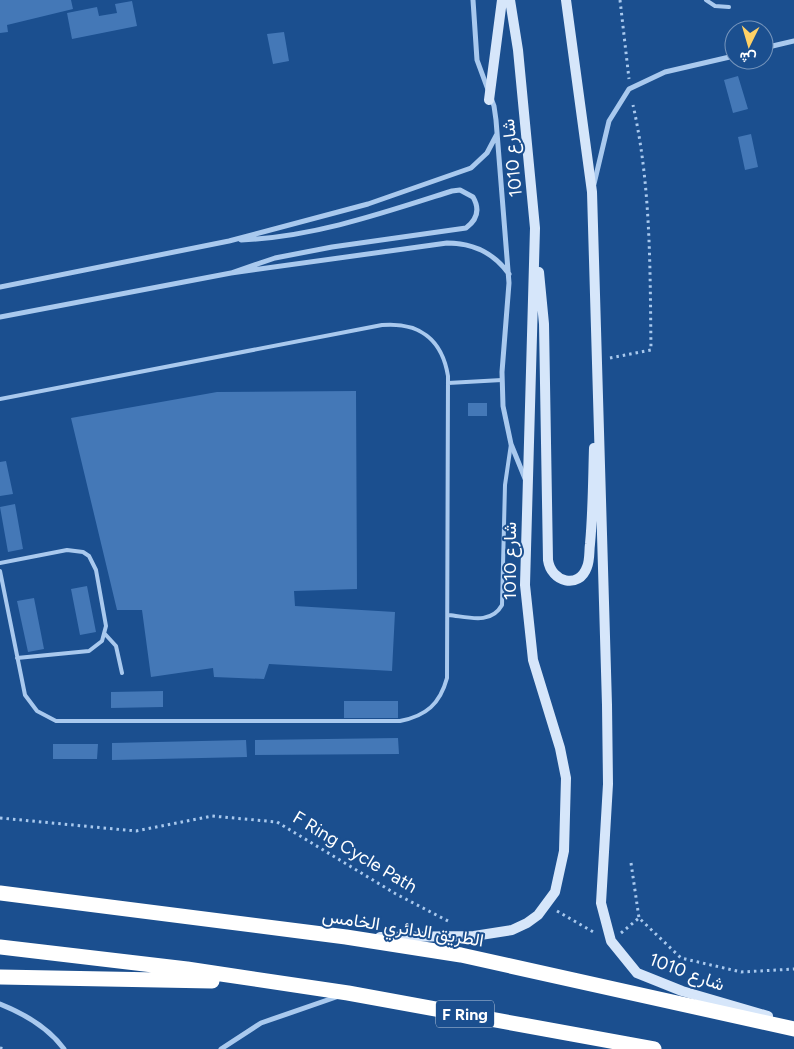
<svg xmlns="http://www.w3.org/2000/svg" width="794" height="1049" viewBox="0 0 794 1049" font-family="Figtree,Vazirmatn,sans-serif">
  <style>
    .building { fill: #4478b7 }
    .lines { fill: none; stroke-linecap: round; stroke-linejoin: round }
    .path { stroke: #a9c9ee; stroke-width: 3; stroke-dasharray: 2.5 4; stroke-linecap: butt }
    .lane { stroke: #a9c9ee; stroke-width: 4 }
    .street { stroke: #a9c9ee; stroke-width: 5 }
    .secondary { stroke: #d6e6fa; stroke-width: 10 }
    .highway { stroke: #fff; stroke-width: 15 }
    .labels { text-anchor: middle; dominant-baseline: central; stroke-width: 4; stroke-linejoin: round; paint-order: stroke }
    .shield { fill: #1b4f8f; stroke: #bbcadd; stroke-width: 1 }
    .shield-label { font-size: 16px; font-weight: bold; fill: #fff }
    .street-label { font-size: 18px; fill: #fff; stroke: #1b4f8f }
  </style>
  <rect width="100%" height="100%" fill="#1b4f8f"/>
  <!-- building -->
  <path class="building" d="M 0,0 L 71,0 L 73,9 L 7,25 L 8,32 L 0,33 Z
    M 132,1 L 137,26 L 72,39 L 67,13 L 97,7 L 99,16 L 117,13 L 115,4 Z
    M 284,32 L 289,61 L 273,64 L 267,34 Z
    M 738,76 L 748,109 L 733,113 L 724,80 Z
    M 751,134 L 758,167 L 745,170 L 738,137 Z
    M 356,391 L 357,589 L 294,591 L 295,606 L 395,612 L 392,671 L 269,664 L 264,679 L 214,677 L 213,668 L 151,677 L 142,610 L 117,610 L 71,418 L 217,392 Z
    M 468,403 L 487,403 L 487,416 L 468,416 Z
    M 6,461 L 13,494 L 0,496 L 0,462 Z
    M 15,504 L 23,549 L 8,552 L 0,507 Z
    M 87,586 L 96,632 L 80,635 L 71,589 Z
    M 34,598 L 44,649 L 28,652 L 17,601 Z
    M 163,691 L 163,707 L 111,708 L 111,692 Z
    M 344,701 L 398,701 L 398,718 L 344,718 Z
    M 398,738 L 399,754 L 255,755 L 255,740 Z
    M 246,740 L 247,757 L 112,760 L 112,743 Z
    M 53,744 L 98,744 L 97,759 L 53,759 Z"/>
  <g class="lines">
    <!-- path -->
    <path class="path" d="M 620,0 L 629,79
      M 610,358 L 651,350 C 650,268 651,185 633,105
      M 0,818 L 136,831 L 212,816 L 277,822 L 396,894 L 450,922
      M 631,863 L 639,918
      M 557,911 L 595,933
      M 621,933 L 639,918 L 681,958 L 741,972 L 794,969
      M 0,1048 L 5,1049"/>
    <!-- lane -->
    <path class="lane" d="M 706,0 L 715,6 L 729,7
      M 448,383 L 502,380
      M 0,399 L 382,325 C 419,322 442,339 448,376 L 447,678 C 440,704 426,716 400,721 L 56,721 L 37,711 L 25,695 L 0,571
      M 0,563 L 67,550 L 83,552 L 89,556 L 96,570 L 106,626 L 102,641 L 89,651 L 17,658
      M 449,615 C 468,617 491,625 502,605 L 505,485 L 511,444
      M 105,634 L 116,646 L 122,673"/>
    <!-- street -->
    <path class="street" d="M 473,0 L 477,60 L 494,106 L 496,120 L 509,283 L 502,372 L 503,406 L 511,444 L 526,481
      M 764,48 L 794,41
      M 594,184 L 609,121 L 629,89 L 665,72 L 734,56
      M 231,273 L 275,258 L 332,247 L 466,228 C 478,219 480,209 473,197 L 460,190 L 452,191 C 383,213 314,237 241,240
      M 0,287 L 229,241 L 368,204 L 471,168 L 487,153 L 497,134
      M 0,317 L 231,273 L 447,243 C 473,243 493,252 509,274
      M 0,1004 C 25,1014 48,1027 64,1049
      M 221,1049 L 261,1023 L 339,996"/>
    <!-- secondary -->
    <path class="secondary" d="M 566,0 L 592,192 L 607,705 L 608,784 L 601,903 L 611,941 L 637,973 L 682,991 L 768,1016
      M 489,100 L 502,0
      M 539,272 L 544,324 L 548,560 C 551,582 579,590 587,567 C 590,560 589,551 590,544 C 593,512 593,480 594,448
      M 380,937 L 474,936 L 512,930 L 527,923 L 538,915 L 555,892 L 564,851 L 566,778 L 560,748 L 533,660 L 525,585 L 535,228 L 518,50 L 510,0"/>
    <!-- highway -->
    <path class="highway" d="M 0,893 L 346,937 L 461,955 L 794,1029
      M 0,947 L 187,969 L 348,993 L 654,1049
      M 0,977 L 212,981"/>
  </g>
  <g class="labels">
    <!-- shield labels -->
    <rect class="shield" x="436" y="1000.5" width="58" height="27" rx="4"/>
    <g class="shield-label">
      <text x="465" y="1014">F Ring</text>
    </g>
    <!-- street labels -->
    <g class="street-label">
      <text transform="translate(512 158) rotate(-96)">شارع 1010</text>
      <text transform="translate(510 561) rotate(-90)">شارع 1010</text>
      <text transform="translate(355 852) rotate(31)">F Ring Cycle Path</text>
      <text transform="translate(403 928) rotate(9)">الطريق الدائري الخامس</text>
      <text transform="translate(687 972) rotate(20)">شارع 1010</text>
    </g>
  </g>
  <!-- north arrow -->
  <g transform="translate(749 45) rotate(185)"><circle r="24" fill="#1b4f8f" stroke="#7695bc"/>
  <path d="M0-4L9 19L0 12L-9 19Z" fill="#ffd166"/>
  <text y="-8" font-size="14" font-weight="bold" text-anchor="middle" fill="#ffffff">ش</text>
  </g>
</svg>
